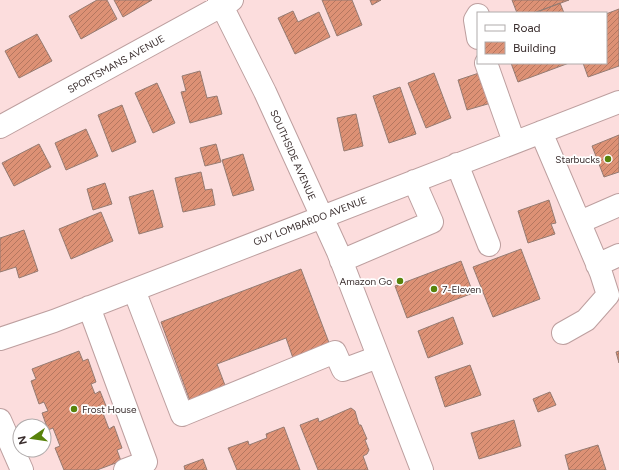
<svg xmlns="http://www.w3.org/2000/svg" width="619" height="470" viewBox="0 0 619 470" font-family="Figtree,sans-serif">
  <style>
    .building { fill: url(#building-hatch); stroke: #957b72 }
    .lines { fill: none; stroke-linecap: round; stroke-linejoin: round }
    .minor-casing { stroke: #bd9f9f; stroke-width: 24 }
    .minor { stroke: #fff; stroke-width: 22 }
    .poi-dot { fill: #58830b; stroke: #fff; stroke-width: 1.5 }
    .labels { text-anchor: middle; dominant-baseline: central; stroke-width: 3.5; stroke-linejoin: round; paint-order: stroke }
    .street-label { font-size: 10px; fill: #3a2e2e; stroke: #fff }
    .poi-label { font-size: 10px; fill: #3a2e2e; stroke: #fff; text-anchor: end }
  </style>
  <defs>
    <pattern id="building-hatch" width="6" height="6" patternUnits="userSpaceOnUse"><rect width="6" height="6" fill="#dd9175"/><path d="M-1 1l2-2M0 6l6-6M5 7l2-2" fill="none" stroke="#b47760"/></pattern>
  </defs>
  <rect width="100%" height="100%" fill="#fcdddd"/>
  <!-- building -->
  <path class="building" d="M 97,0 L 107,0 L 117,19 L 81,39 L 69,16 Z
    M 114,0 L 152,0 L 123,17 Z
    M 322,0 L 352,0 L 362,25 L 337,36 Z
    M 370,0 L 381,0 L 372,5 Z
    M 512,0 L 569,0 L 534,13 L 517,13 Z
    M 560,3 L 564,13 L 534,13 Z
    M 619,9 L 619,66 L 588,77 L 583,63 L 606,63 L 606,14 Z
    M 293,11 L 298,22 L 319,12 L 330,37 L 295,54 L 278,18 Z
    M 37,34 L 52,61 L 19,78 L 5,51 Z
    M 511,63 L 569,63 L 518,82 Z
    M 200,71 L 207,98 L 217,96 L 222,114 L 190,123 L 181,92 L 186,91 L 182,76 Z
    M 482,72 L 491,103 L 467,110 L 458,80 Z
    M 434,73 L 451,118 L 426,128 L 408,83 Z
    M 157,83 L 175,123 L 153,133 L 135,93 Z
    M 400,87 L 416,134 L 389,143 L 373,96 Z
    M 122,105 L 136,142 L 112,152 L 98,115 Z
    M 356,114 L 363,146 L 344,151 L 337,118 Z
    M 86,129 L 98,156 L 66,170 L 55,143 Z
    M 619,135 L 619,172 L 604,177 L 592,146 Z
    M 39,144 L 51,167 L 14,186 L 2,163 Z
    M 216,144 L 221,162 L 205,166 L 200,148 Z
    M 243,154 L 254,190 L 233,196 L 222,160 Z
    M 201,172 L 205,190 L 212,189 L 215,205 L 183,212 L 175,178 Z
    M 105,183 L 112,204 L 93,210 L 87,189 Z
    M 153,190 L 163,227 L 139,234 L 129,197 Z
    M 549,200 L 556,223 L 551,224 L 555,234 L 528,243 L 518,211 Z
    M 101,212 L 113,241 L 71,259 L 59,229 Z
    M 24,230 L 38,271 L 19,278 L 16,267 L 0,272 L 0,238 Z
    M 521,249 L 540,299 L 493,317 L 473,267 Z
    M 461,261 L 473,293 L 407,318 L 395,286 Z
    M 301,269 L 331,348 L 294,361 L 286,338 L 217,364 L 226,388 L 190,401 L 161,322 Z
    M 453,317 L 463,344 L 428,358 L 418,331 Z
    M 79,351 L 83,361 L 88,359 L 96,382 L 91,384 L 95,394 L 100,391 L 106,406 L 101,408 L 109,429 L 114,426 L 122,448 L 117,450 L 121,461 L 97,470 L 64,470 L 55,448 L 60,446 L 53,428 L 48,430 L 42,413 L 48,411 L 44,402 L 39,404 L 31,381 L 36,379 L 32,369 Z
    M 619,351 L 619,363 L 616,352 Z
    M 470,365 L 481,395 L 445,407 L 435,377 Z
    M 550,392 L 556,405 L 538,412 L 533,399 Z
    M 351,408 L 355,411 L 359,425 L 361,425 L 367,439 L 365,440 L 369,450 L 367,454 L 363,456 L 368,470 L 318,470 L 300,425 L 318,418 L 319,422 Z
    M 514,420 L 521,446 L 479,459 L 471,433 Z
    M 284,427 L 300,470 L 237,470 L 228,448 L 248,441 L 249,445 L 267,438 L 266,434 Z
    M 598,445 L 606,470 L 569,470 L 565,455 Z
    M 203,459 L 207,470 L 185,470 L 184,466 Z"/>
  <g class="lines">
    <!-- minor casing -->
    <g class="minor-casing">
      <path id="minor" d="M 219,0 L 265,92 L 338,252 L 422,470
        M 478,15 L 475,20 L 478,38
        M 486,63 L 514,142
        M 0,127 L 232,0
        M 541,132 L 601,273 L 608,295 L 586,320 L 563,333
        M 457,164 L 489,245
        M 580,222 L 619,205
        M 341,261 L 432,222 L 414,181
        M 597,265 L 619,255
        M 134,290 L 182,415 L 335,352 L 343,370 L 378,357
        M 89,307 L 146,462 L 125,470
        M 0,339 L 54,321 L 619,102
        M 0,420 L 22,470"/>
    </g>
    <!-- minor -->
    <use href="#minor" class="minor"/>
  </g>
  <!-- markers -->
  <g class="poi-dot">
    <circle cx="608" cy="159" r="4"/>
    <circle cx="400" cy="281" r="4"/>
    <circle cx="434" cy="289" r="4"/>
    <circle cx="74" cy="409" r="4"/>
  </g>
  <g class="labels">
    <!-- street labels -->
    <g class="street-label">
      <text transform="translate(116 64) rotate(-29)">SPORTSMANS AVENUE</text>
      <text transform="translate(293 155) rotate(66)">SOUTHSIDE AVENUE</text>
      <text transform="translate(310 221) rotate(-21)">GUY LOMBARDO AVENUE</text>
    </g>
    <!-- poi labels -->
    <g class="poi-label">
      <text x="600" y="159">Starbucks</text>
      <text x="392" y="281">Amazon Go</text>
      <text x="442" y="289" text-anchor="start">7-Eleven</text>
      <text x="82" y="409" text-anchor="start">Frost House</text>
    </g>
  </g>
  <!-- legend -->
  <rect x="477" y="12" width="130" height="52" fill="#ffffff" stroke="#b0abab"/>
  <rect x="485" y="25" width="20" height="6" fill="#ffffff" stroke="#b0abab"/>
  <text x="513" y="32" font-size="12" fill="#3a2e2e">Road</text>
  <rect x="485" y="42" width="20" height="12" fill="url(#building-hatch)" stroke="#b0abab"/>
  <text x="513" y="52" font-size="12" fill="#3a2e2e">Building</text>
  <!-- north arrow -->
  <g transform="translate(32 438) rotate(257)"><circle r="19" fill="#ffffff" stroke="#b0abab"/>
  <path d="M0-3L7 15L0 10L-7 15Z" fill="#58830b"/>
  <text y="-6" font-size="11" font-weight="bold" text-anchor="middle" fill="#3a2e2e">N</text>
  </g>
</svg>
